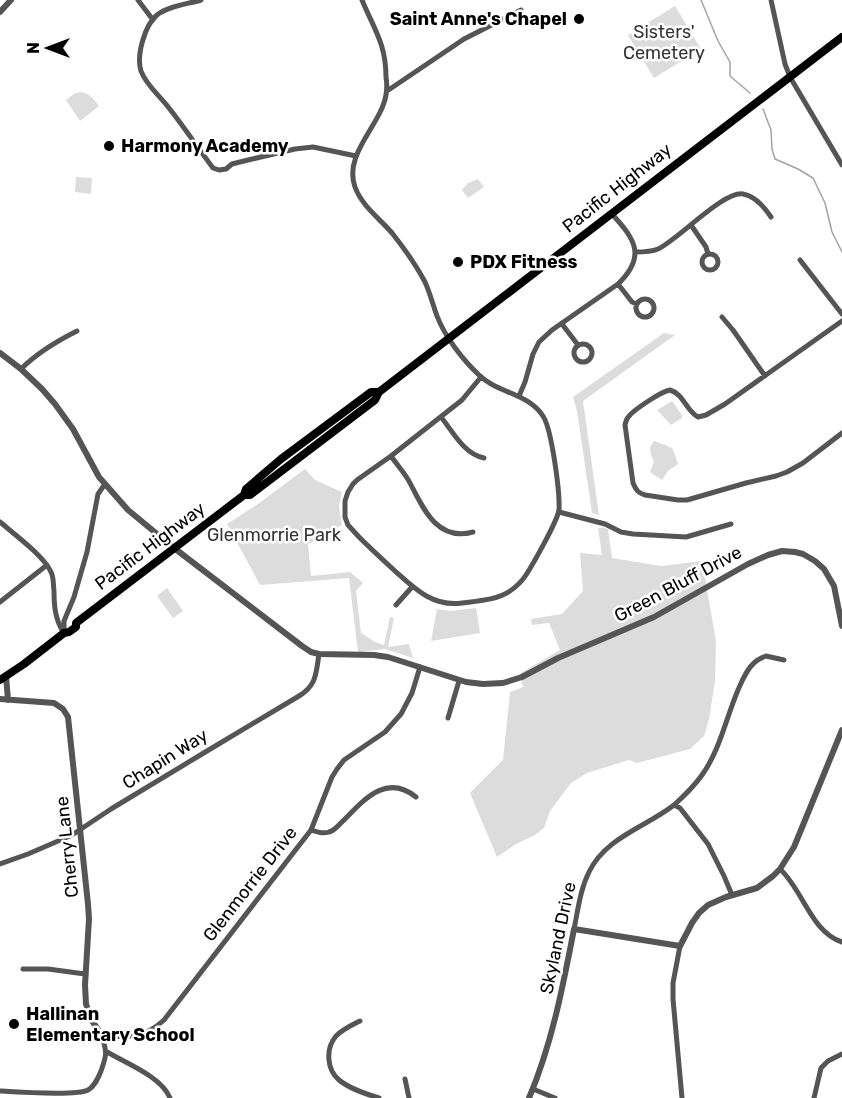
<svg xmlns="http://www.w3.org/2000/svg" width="842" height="1098" viewBox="0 0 842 1098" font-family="Rubik,sans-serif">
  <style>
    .green { fill: #dcdcdc }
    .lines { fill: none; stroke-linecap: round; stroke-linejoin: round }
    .stream { stroke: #a3a3a3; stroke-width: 1.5 }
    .minor { stroke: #555; stroke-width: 5 }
    .tertiary { stroke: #555; stroke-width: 6 }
    .primary { stroke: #000; stroke-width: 8 }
    .poi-dot { fill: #000; stroke: #fff; stroke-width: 2 }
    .labels { text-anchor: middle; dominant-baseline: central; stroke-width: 5; stroke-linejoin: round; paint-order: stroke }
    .poi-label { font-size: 18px; font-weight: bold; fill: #000; stroke: #fff; text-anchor: start }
    .park-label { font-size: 18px; fill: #333; stroke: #fff }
    .street-label { font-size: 18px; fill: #000; stroke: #fff }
  </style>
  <rect width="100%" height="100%" fill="#fff"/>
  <!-- green -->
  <path class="green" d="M 675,6 L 701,49 L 654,78 L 628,35 Z
    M 80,92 C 89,93 94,99 99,106 L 80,121 L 66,100 L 74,94 Z
    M 76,177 L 92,178 L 91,194 L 75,192 Z
    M 478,179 L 484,187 L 468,198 L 462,190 L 468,183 Z
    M 664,333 L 675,335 L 583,401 L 599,515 L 592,513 L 577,411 L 573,397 Z
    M 672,401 L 682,415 L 682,418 L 671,425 L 657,410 Z
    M 654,441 L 668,446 L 670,448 L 672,447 L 678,464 L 668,471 L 662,480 L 650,472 L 654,462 L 651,455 L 650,447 Z
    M 305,469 L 315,480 L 342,492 L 339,506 L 342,525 L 308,544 L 311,576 L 350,572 L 363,583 L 356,591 L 361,633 L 375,642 L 384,645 L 390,617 L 394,618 L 388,647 L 409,644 L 413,658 L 385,649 L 358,652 L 349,578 L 260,585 L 227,524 L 258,504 Z
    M 601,527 L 608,529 L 612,558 L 661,566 L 702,561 L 716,641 L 715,681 L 709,719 L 704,736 L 690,749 L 637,763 L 629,760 L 587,773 L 571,783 L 550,811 L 544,828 L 535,835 L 516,844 L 497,857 L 470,793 L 503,760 L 510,692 L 523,687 L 519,674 L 560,650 L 549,623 L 532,625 L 531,619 L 562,614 L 583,591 L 580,553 L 602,555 L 598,528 L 601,528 Z
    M 167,588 L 183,611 L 173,618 L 157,596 Z
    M 476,608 L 480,633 L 431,641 L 437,609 L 450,611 Z"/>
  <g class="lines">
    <!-- stream -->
    <path class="stream" d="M 701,0 L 718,41 L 730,62 L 730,76 L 750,93
      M 763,109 L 771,130 L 772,149 L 775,159 L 798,169 L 813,178 L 825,203 L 832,232 L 842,252"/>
    <!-- minor -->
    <path class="minor" d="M 138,0 L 153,20
      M 201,0 C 188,4 168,6 157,15 C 145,25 136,55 141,71 C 146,85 160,96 169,108 C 184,127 198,148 213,168 L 219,170 L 226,169 L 232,164 L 248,160 L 295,149 L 313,147 L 356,156
      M 362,0 C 374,29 386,44 386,77 C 387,83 387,89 386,95 C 381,125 343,154 355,187 C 362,206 379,218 392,233 C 404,248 416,265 425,282 C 430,293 433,305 437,316 C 445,337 463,360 479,375 C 497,393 528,393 543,416 C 552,430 560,493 559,510 C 557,522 533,564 526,575 C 522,581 516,587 510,591 C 497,600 478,601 462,603 C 433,607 415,589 395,571 C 383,560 371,549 359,537 L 348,525 L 345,517 L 345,501 L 348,492 L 353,484 L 357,480 L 391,456 L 462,400 L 481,377
      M 771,0 L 785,64 L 790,77 L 842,165
      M 387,91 L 464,39 L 521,10
      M 691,225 L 706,247 L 708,254
      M 635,252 C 643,252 651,252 658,249 C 679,239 723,191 743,194 C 756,196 765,208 771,217
      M702 262a8 8 0 1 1 16 0a8 8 0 1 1-16 0Z
      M 800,260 L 842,314
      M 618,284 L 632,302 L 637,304
      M636 308a9 9 0 1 1 18 0a9 9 0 1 1-18 0Z
      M 722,317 L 733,330 L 765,376
      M 842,321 L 725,404 L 706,415 L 698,417 C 686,411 684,394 670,390 C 662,391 635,409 629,416 C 626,419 626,421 625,425 L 633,483 C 636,490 638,493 645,495 L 678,500 L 687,500 L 746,483 L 776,476 L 787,472 L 803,463 L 842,433
      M 562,324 L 578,345
      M574 353a9 9 0 1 1 18 0a9 9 0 1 1-18 0Z
      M 21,369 C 37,353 57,341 77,331
      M 519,396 L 525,382 L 533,354 L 539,342 L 552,330 L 618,284 C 647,256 635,239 611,213
      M 441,417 C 453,432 464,454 484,458
      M 391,456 C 397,465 405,473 410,483 C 423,508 437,542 473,532
      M 559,512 L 605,524 L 621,532 L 633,534 L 686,537 L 731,524
      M 0,522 C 14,534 44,556 51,572 C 54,578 53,584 54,591 C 54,606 55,618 63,632
      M 0,602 L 47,565
      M 396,605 L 412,587
      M 64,633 L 64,621 L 74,597 L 87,552 L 98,494 L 105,484
      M 448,718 L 459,681
      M 674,805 L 680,808 L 708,844 L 724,876 L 732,895
      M 311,830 C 317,832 323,834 329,832 C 336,830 339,824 344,820 C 364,800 386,773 416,797
      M 0,864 L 28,854 L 72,835 L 111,809 L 202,754 L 299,696 C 317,685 316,673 319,654
      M 780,869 C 803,890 811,932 842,942
      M 574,929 C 578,910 580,890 589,872 C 606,837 646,827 674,805 C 684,796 695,785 702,775 C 720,750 726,718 738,690 C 742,681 746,670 754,663 C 757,660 761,658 766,656 L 784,660
      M 680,946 L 673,983 L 673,999 L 682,1098
      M 23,969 L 48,969 L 85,974
      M 360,1021 C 352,1025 343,1029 336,1036 C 325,1049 327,1070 339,1080 C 350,1089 366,1094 379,1098
      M 107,1052 C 126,1063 162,1077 170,1098
      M 405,1079 L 409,1098
      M 533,1089 L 555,1098
      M 0,1091 C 16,1092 77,1096 88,1090 C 95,1086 98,1078 101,1071 C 107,1054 107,1053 102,1036 C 129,1037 143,1039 164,1020 L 311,830 L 332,777 L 337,769 L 344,760 L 385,732 L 401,714 L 412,693 L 420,667
      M 814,1098 L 821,1068 L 828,1061 L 842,1054"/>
    <!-- tertiary -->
    <path class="tertiary" d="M 0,12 L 11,0
      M 0,353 L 21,369 L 42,389 L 55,404 L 73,429 L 99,477 L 128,510 L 174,548 L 302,646 L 311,652 L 319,654 L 374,655 L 388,657 L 466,682 L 483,684 L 503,683 L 522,677 L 558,658 L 654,617 L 748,564 L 768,555 L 782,551 L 795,552 L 803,554 L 815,561 L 824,569 L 834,586 L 842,626
      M 6,676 L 8,700
      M 0,699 L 54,703 L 63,709 L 68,717 L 88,904 L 89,919 L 85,985 L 86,1004 L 91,1019 L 102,1036
      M 529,1098 C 552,1044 563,986 574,929 L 680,946 L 692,923 L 699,913 L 708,905 L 726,897 L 757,888 L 773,876 L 780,869 L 794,847 L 842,730"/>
    <!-- primary -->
    <path class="primary" d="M 244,495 L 246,489 L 281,459 L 371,392 L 379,392
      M 0,680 L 24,664 L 64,633 L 69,632 L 76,627 L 76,623 L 244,495 L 250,495 L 375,400 L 379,392 L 842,37"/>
  </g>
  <!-- markers -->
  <g class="poi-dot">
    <circle cx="579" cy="19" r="6"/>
    <circle cx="109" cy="146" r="6"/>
    <circle cx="458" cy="262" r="6"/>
    <circle cx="14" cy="1024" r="6"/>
  </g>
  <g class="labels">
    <!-- poi labels -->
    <g class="poi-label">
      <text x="567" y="19" text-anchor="end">Saint Anne's Chapel</text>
      <text x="121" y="146">Harmony Academy</text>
      <text x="470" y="262">PDX Fitness</text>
      <text x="26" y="1014">Hallinan<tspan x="26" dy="21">Elementary School</tspan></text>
    </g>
    <!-- park labels -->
    <g class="park-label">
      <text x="664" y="32">Sisters'<tspan x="664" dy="21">Cemetery</tspan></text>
      <text x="274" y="535">Glenmorrie Park</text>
    </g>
    <!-- street labels -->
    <g class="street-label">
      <text transform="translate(617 188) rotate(-38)">Pacific Highway</text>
      <text transform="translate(150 546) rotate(-37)">Pacific Highway</text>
      <text transform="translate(678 584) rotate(-28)">Green Bluff Drive</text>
      <text transform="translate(165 759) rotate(-32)">Chapin Way</text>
      <text transform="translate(67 847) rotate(-96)">Cherry Lane</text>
      <text transform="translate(250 884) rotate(-52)">Glenmorrie Drive</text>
      <text transform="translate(558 938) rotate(-78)">Skyland Drive</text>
    </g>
  </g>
  <!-- north arrow -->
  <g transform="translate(48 48) rotate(270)" stroke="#ffffff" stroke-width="4.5" paint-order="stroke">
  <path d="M0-4.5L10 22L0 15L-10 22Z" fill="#000000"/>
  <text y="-9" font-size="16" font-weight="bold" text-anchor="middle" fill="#000000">N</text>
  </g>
</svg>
